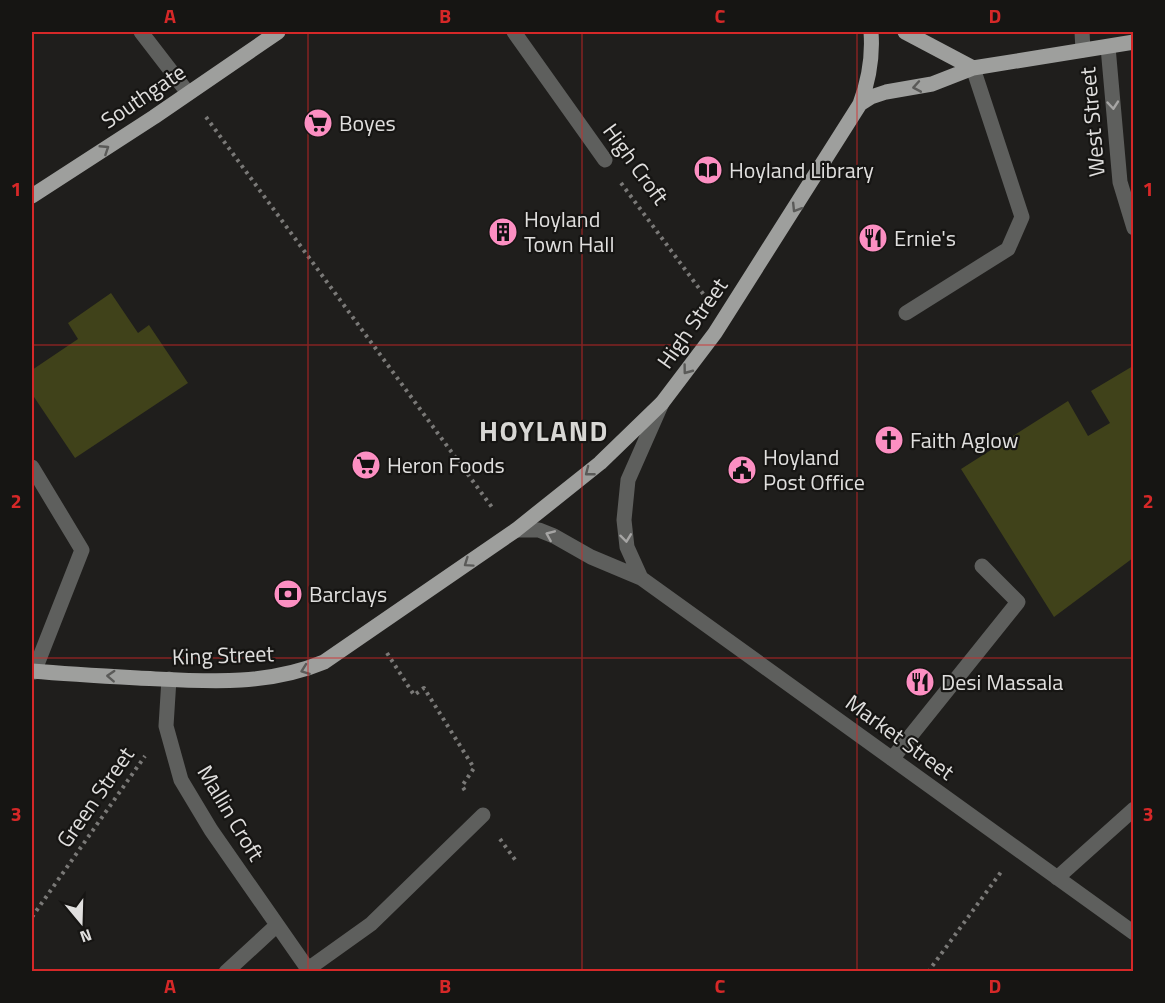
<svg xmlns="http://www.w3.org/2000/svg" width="1165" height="1003" viewBox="0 0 1165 1003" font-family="'Titillium Web',sans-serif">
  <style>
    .green { fill: #40421a }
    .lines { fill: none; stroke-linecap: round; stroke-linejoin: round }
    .path { stroke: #7a7977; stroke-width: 4; stroke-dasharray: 3 4.5; stroke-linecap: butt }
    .minor { stroke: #5e5f5d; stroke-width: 15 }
    .major { stroke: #9e9f9d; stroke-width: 15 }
    .oneway { stroke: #5a5a58 }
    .oneway2 { stroke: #a6a5a4 }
    .grid { fill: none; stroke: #d62828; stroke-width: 1.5; stroke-opacity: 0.55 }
    .labels { text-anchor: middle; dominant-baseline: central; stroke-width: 4.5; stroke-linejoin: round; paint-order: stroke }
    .street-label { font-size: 22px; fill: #e0dfde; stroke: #161513 }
    .poi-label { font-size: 22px; fill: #e0dfde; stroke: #161513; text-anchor: start }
    .district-label { font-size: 28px; font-weight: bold; letter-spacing: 1.5px; fill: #d8d7d4; stroke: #161513 }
    .neatline { fill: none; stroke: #d62828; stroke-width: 2 }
    .grid-label { font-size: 20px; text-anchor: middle; font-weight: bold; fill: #d62828 }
  </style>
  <rect width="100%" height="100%" fill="#1f1e1c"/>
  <!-- green -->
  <path class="green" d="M 111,293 L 138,333 L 149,325 L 188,383 L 75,458 L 32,394 L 32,370 L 78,339 L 68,323 Z
    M 1133,366 L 1133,558 L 1054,617 L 961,469 L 1068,401 L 1088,436 L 1110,423 L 1091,391 Z"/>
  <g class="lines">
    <!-- path -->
    <path class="path" d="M 206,117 L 494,510
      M 621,183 L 704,295
      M 387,653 L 414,695 L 424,688 L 474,768 L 462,786 L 466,792
      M 500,839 L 516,861
      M 32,917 L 145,756
      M 928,972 L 1001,872"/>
    <!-- minor -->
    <path class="minor" d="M 141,32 L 188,93
      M 514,32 L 605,160
      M 1082,32 L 1083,50
      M 1108,47 L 1120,182 L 1134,228
      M 906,313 L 1008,249 L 1022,217 L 973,68
      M 32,467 L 82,550 L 34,672
      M 516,530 L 539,530 L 554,536 L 591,557 L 641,578 L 1134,933
      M 641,578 L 627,547 L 624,520 L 628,480 L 662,403
      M 169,679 L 166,726 L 181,780 L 211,830 L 310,972
      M 892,759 L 1018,602 L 982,566
      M 1057,878 L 1134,809
      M 308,969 L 371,924 L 483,815
      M 226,972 L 277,925"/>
    <!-- major -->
    <path class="major" d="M 905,32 L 973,68
      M 860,104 L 871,97 L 886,92 L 932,84 L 973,68 L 1134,42
      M 32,196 L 154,117 L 278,32
      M 32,671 C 67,674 102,676 138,678 C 202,681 264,687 324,662 L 516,530 L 600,463 L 662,403 L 715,333 L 860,104 C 869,80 873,58 871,32"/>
  </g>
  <!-- one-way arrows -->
  <defs><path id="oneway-chevron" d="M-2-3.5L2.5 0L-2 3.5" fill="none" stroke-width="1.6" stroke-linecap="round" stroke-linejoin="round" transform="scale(1.5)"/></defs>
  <g class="oneway">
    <use href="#oneway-chevron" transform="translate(917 87) rotate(170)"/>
    <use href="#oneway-chevron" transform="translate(105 149) rotate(-33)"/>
    <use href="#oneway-chevron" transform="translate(796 208) rotate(122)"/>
    <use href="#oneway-chevron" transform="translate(687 370) rotate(127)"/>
    <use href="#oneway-chevron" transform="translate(589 472) rotate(142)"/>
    <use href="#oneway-chevron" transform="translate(468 563) rotate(145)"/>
    <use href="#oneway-chevron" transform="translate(305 670) rotate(160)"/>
    <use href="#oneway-chevron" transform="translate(111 676) rotate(-177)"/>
  </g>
  <g class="oneway2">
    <use href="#oneway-chevron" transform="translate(1113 105) rotate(85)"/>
    <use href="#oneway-chevron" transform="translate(550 535) rotate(-157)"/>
    <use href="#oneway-chevron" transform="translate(626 538) rotate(83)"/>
  </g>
  <!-- grid -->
  <path class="grid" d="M 308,32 L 308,972M 582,32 L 582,972M 857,32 L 857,972M 32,345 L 1134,345M 32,658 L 1134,658"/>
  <!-- icons -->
  <defs>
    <g id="supermarket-disc" transform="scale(1.5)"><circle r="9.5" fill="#fc8fc2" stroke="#161513"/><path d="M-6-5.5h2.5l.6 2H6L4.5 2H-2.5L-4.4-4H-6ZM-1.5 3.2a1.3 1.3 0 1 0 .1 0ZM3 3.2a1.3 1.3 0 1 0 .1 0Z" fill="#111"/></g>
    <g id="library-disc" transform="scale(1.5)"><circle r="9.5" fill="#fc8fc2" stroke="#161513"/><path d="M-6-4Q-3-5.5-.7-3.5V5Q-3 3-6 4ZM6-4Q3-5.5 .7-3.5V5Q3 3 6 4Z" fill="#111"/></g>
    <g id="building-disc" transform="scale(1.5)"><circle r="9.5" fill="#fc8fc2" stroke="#161513"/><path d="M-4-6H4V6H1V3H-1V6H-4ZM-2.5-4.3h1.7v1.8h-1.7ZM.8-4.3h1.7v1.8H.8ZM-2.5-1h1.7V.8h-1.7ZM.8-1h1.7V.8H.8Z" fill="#111"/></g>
    <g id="restaurant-disc" transform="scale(1.5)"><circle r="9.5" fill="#fc8fc2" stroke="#161513"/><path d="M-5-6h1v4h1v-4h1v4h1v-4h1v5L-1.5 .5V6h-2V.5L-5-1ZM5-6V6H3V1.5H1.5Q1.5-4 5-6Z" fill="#111"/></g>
    <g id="church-disc" transform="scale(1.5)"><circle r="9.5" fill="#fc8fc2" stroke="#161513"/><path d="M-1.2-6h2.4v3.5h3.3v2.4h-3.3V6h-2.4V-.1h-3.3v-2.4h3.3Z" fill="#111"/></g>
    <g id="civic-disc" transform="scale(1.5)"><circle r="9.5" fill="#fc8fc2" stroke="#161513"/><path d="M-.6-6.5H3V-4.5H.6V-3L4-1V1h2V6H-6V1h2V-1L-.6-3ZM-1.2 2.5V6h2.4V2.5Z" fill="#111"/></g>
    <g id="bank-disc" transform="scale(1.5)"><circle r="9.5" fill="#fc8fc2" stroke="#161513"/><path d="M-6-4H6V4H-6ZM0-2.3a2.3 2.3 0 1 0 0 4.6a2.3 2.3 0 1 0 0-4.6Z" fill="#111"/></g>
  </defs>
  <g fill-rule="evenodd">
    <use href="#supermarket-disc" x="318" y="123"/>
    <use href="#library-disc" x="708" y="170"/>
    <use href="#building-disc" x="503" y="232"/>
    <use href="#restaurant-disc" x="873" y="238"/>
    <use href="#church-disc" x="889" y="440"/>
    <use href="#supermarket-disc" x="366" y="465"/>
    <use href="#civic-disc" x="742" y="470"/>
    <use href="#bank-disc" x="288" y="594"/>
    <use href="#restaurant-disc" x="920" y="682"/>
  </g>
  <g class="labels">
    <!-- street labels -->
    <g class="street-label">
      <text transform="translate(143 96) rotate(-34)">Southgate</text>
      <text transform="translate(1092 122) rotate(-95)">West Street</text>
      <text transform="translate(636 164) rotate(54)">High Croft</text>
      <text transform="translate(692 323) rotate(-55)">High Street</text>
      <text transform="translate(223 655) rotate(-2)">King Street</text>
      <text transform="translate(900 737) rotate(36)">Market Street</text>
      <text transform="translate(95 797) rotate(-55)">Green Street</text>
      <text transform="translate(231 813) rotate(59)">Mallin Croft</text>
    </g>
    <!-- poi labels -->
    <g class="poi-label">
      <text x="339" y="123">Boyes</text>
      <text x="729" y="170">Hoyland Library</text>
      <text x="524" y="219">Hoyland<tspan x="524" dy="25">Town Hall</tspan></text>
      <text x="894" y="238">Ernie's</text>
      <text x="910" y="440">Faith Aglow</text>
      <text x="763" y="457">Hoyland<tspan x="763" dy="25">Post Office</tspan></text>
      <text x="387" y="465">Heron Foods</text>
      <text x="309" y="594">Barclays</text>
      <text x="941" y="682">Desi Massala</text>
    </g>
    <!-- district labels -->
    <g class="district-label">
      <text x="544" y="430">HOYLAND</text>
    </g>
  </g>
  <!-- border -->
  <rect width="1165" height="1003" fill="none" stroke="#161513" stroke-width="66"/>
  <!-- north arrow -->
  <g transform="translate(81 922) rotate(161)" stroke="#161513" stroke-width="4.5" paint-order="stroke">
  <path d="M0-4.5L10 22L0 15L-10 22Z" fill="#e0dfde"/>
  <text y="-9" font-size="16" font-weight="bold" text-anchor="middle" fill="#e0dfde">N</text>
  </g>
  <rect x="33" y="33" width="1099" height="937" class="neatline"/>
  <g class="grid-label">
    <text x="170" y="23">A</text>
    <text x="445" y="23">B</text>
    <text x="720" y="23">C</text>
    <text x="995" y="23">D</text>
    <text x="16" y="196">1</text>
    <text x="1148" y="196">1</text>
    <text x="16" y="508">2</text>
    <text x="1148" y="508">2</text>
    <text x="16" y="821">3</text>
    <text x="1148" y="821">3</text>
    <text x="170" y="993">A</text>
    <text x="445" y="993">B</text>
    <text x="720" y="993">C</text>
    <text x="995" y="993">D</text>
  </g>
</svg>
